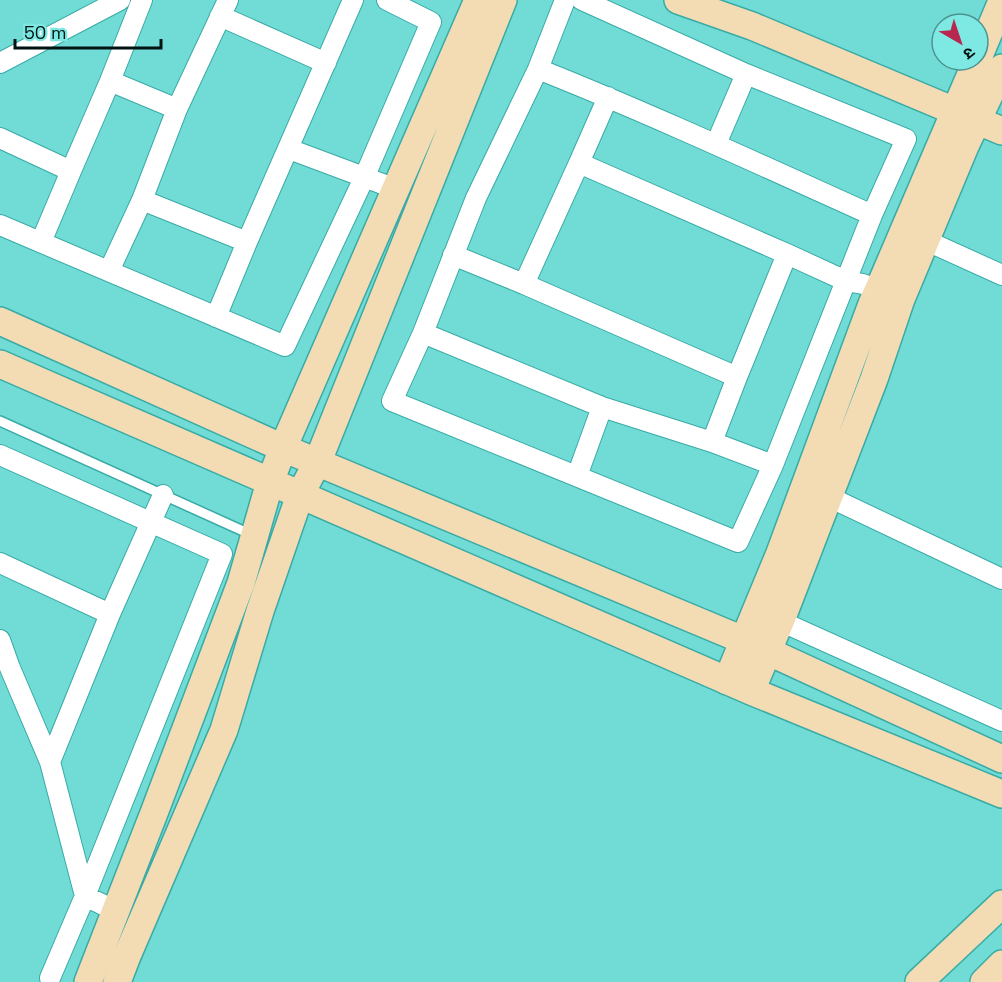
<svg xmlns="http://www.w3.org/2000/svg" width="1002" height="982" viewBox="0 0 1002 982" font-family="'Space Grotesk','Noto Sans Devanagari',sans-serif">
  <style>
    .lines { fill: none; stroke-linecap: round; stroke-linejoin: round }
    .lane-casing { stroke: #39aaa5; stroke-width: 12 }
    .street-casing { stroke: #39aaa5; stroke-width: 22 }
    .secondary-casing { stroke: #39aaa5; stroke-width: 30 }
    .lane { stroke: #fff; stroke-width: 9 }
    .street { stroke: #fff; stroke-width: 20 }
    .secondary { stroke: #f3dcb3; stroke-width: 27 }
  </style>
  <rect width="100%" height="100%" fill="#71dcd6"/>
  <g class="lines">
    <!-- lane casing -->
    <g class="lane-casing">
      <path id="lane" d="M 0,421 L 252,535"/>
    </g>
    <!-- street casing -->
    <g class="street-casing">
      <path id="street" d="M 565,0 L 538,69 L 476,198 L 423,333 L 392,401 L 738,542 L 773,465 L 872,215 L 906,139 L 746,74 L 582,0
        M 220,16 L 326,63
        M 0,63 L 120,0
        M 538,69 C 651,114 761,165 872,215
        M 110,81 L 177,109 L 142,200 L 247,242 L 353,0
        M 177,109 L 228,0
        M 0,138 L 71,171 L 110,81 L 142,0
        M 716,144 L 746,74
        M 289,149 L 396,189
        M 579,163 L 608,97
        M 0,225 L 285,346 L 364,178 L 431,22 L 387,0
        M 925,240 L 1002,275
        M 41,242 L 71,171
        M 787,254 L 737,377 L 524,284 L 579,163 L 787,254 L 846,281 L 863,284 L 889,294
        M 453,255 L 524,284
        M 109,271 L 142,200
        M 216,317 L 247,242
        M 423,333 L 602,407 L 712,442 L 773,465
        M 712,442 L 737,377
        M 0,455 L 222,554 L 85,896 L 116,911
        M 577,476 L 602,407
        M 829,497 L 1002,579
        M 0,563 L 110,614 L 50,762 L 10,668 L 0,640
        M 110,614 L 163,495
        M 780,621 L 1002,721
        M 50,978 L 85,896 L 50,762"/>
    </g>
    <!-- secondary casing -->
    <g class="secondary-casing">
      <path id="secondary" d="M 678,0 L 752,26 L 1002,131
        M 978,58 L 1002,1
        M 0,321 L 283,448 L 743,640 L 1002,759
        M 0,364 L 751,691 L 1002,794
        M 727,681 L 780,553 L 872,304 L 878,291 L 977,60
        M 751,691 L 785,610 L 874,379 L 901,299 L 965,146 L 1002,68
        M 88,982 L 154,813 L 241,583 L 270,482 L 283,448 L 478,0
        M 117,982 L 127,956 L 224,730 L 260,611 L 300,495 L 318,461 L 503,0
        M 919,982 L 1002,904
        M 984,982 L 1002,964"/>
    </g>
    <!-- lane -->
    <use href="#lane" class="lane"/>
    <!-- street -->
    <use href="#street" class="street"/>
    <!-- secondary -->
    <use href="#secondary" class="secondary"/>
  </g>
  <!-- north arrow -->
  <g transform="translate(960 42) rotate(141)"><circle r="28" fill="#7ee9e3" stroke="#4c938f" stroke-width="1.5"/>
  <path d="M0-4.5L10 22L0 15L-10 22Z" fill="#b7274e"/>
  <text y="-9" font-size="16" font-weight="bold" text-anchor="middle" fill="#001312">उ</text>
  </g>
  <!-- scale -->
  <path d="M15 39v9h146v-9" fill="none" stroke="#001312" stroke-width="3"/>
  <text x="24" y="39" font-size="18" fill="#001312" stroke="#7ee9e3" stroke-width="4.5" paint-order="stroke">50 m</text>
</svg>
